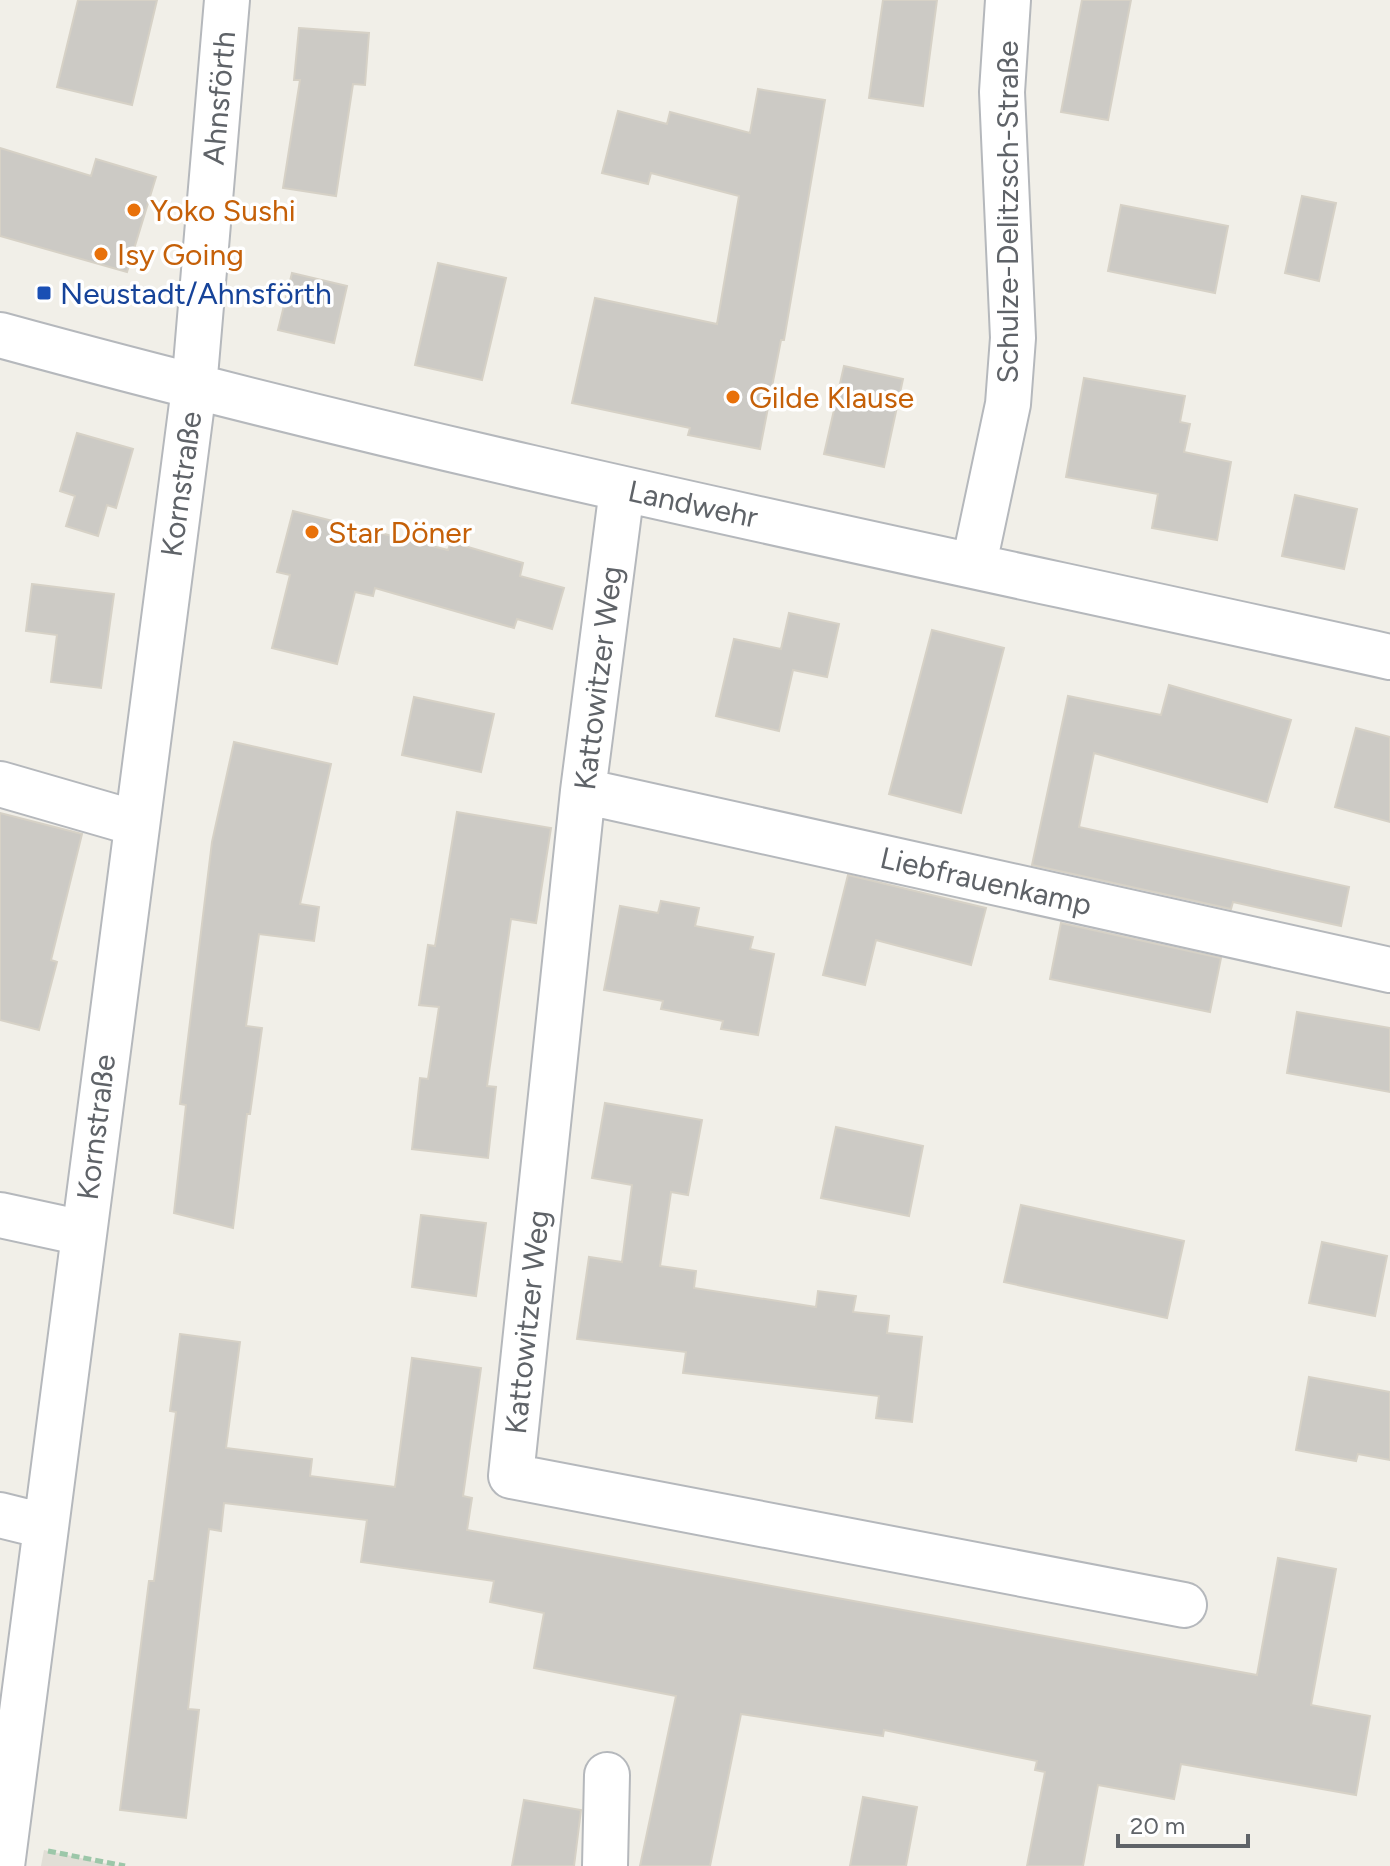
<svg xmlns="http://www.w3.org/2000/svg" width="1390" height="1866" viewBox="0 0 1390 1866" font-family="Figtree,sans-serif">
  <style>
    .education { fill: #e1ded6 }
    .building { fill: #cccac5; stroke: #d6d1c6; stroke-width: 2 }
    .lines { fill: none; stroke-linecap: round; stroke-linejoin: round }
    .minor-casing { stroke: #b5b8bc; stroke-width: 48 }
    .path { stroke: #9cc7a9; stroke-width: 5; stroke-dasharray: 8 4; stroke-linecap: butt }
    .minor { stroke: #fff; stroke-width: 44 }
    .food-dot { fill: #e8710a; stroke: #fff; stroke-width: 3 }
    .transit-dot { fill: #1a4fb4; stroke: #fff; stroke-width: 3 }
    .labels { text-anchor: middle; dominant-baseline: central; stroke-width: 7; stroke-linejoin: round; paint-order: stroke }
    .street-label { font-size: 30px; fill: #5f6368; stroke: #fff }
    .food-label { font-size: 30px; fill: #c56008; stroke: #fff; text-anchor: start }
    .transit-label { font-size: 30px; fill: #164399; stroke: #fff; text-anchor: start }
  </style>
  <rect width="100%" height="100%" fill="#f1efe8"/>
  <!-- education -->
  <path class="education" d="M 44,1850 L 117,1866 L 41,1866 Z"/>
  <!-- building -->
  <path class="building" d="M 78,0 L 157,0 L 132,105 L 57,87 Z
    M 883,0 L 937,0 L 923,106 L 869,98 Z
    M 1082,0 L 1131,0 L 1108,120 L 1061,112 Z
    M 299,28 L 369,33 L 365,85 L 353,84 L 336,196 L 283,188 L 300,80 L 294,80 Z
    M 758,89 L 825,100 L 784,340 L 781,340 L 760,449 L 688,435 L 690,428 L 572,403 L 595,298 L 717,324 L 739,196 L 651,173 L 648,184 L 602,173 L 618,111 L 667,124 L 670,112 L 750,133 Z
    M 0,148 L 91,176 L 96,159 L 156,177 L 127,272 L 0,236 Z
    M 1302,196 L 1336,203 L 1319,281 L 1285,273 Z
    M 1121,205 L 1228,226 L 1215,293 L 1108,271 Z
    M 438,263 L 506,278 L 482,380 L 415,365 Z
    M 292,273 L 347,286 L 334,343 L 278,330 Z
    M 844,366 L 903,379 L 884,467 L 824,454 Z
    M 1084,378 L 1185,396 L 1180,422 L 1190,424 L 1184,452 L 1231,462 L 1217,540 L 1152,528 L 1158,494 L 1066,477 Z
    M 77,433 L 133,449 L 116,508 L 107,505 L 98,536 L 66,526 L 75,496 L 60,491 Z
    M 1295,495 L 1357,509 L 1344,569 L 1282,556 Z
    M 293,511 L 448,550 L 451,542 L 523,563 L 520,576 L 564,588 L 552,629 L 517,619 L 514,628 L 375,588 L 373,596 L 355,592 L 337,664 L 272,648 L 290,575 L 277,572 Z
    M 32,584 L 114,594 L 101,688 L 51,682 L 57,635 L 26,631 Z
    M 789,613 L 839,624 L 827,677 L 793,670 L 779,731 L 716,716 L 734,639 L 781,649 Z
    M 932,630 L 1004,648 L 961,813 L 889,794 Z
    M 1169,685 L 1291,720 L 1267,802 L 1094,753 L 1079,827 L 1349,887 L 1341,926 L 1233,902 L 1231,909 L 1032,865 L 1068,696 L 1161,715 Z
    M 414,697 L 494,714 L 481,772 L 402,755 Z
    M 1356,728 L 1390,737 L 1390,822 L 1335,807 Z
    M 234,742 L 331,764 L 300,904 L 319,907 L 314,941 L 259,934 L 246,1026 L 262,1028 L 250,1114 L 247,1114 L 233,1228 L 174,1213 L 186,1105 L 180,1104 L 212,842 Z
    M 457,812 L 551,828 L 536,923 L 511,919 L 487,1086 L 496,1087 L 488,1158 L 412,1149 L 420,1078 L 428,1079 L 439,1007 L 419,1005 L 428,945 L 435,946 Z
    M 0,813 L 82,834 L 51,960 L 57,962 L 39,1030 L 0,1020 Z
    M 848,875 L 986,908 L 971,965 L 876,940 L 865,985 L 823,975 Z
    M 661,901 L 699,908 L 695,926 L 753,937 L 750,949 L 774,954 L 758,1035 L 721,1029 L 723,1021 L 661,1009 L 663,1001 L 604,990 L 620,906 L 658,913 Z
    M 1061,923 L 1221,958 L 1210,1012 L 1050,979 Z
    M 1297,1012 L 1390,1028 L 1390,1092 L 1287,1073 Z
    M 605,1103 L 702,1120 L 688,1195 L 671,1192 L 660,1266 L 696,1271 L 694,1288 L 816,1307 L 818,1291 L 856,1296 L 853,1312 L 889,1316 L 887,1333 L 922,1337 L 912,1422 L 876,1418 L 879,1396 L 683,1373 L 686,1352 L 577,1339 L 589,1257 L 622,1262 L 632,1185 L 592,1178 Z
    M 836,1127 L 923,1146 L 909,1216 L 821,1198 Z
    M 1021,1205 L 1184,1241 L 1167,1318 L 1004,1282 Z
    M 421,1215 L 486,1223 L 476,1296 L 412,1287 Z
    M 1322,1242 L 1387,1256 L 1375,1316 L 1309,1303 Z
    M 180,1334 L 240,1342 L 226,1448 L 312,1459 L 310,1476 L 395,1487 L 412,1358 L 481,1368 L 463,1496 L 472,1498 L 467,1530 L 1257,1675 L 1278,1558 L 1336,1569 L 1311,1705 L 1370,1716 L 1356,1795 L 1181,1764 L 1174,1799 L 1098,1785 L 1083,1866 L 1027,1866 L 1045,1772 L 1035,1770 L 1037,1761 L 884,1730 L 883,1736 L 741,1714 L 710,1866 L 640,1866 L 676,1696 L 534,1668 L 544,1613 L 490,1602 L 494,1581 L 361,1562 L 367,1520 L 224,1503 L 221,1531 L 209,1529 L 188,1709 L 199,1710 L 186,1818 L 120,1810 L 149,1581 L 154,1581 L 176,1412 L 170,1411 Z
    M 1309,1377 L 1390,1392 L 1390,1460 L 1358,1454 L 1356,1461 L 1296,1450 Z
    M 863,1797 L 917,1807 L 906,1866 L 850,1866 Z
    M 524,1800 L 581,1810 L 574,1866 L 512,1866 Z"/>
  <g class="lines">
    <!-- minor casing -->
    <g class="minor-casing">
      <path id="minor" d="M 0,335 C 459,461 926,554 1390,657
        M 622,489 L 583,791 L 511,1476 L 1184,1605
        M 974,564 L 1008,404 L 1013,338 L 1002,92 L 1008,0
        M 0,784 L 135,823
        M 583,791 L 1390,970
        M 0,1215 L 83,1233
        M 0,1515 L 44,1526
        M 2,1866 L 194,388 L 227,0
        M 605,1866 L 607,1775"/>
    </g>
    <!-- path -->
    <path class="path" d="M 48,1851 L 125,1866"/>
    <!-- minor -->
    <use href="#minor" class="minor"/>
  </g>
  <!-- markers -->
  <g class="food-dot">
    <circle cx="134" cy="210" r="8"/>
    <circle cx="101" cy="254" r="8"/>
    <circle cx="733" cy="397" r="8"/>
    <circle cx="312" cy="532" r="8"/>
  </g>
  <rect class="transit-dot" x="36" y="285" width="16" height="16" rx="4"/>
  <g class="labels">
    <!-- street labels -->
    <g class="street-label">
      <text transform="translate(219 98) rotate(-85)">Ahnsförth</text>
      <text transform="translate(1007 212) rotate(-90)">Schulze-Delitzsch-Straße</text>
      <text transform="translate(181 484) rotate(-82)">Kornstraße</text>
      <text transform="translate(693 504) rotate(12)">Landwehr</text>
      <text transform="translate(598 678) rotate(-83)">Kattowitzer Weg</text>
      <text transform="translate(986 881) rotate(13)">Liebfrauenkamp</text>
      <text transform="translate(96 1127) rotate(-83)">Kornstraße</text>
      <text transform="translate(527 1322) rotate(-84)">Kattowitzer Weg</text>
    </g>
    <!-- food labels -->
    <g class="food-label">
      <text x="150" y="210">Yoko Sushi</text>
      <text x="117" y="254">Isy Going</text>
      <text x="749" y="397">Gilde Klause</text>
      <text x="328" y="532">Star Döner</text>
    </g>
    <!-- transit labels -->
    <g class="transit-label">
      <text x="60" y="293">Neustadt/Ahnsförth</text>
    </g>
  </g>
  <!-- scale -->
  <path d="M1118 1834v12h130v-12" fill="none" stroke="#5f6368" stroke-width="4"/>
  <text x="1130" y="1834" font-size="24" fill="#5f6368" stroke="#ffffff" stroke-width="6" paint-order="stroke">20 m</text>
</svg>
